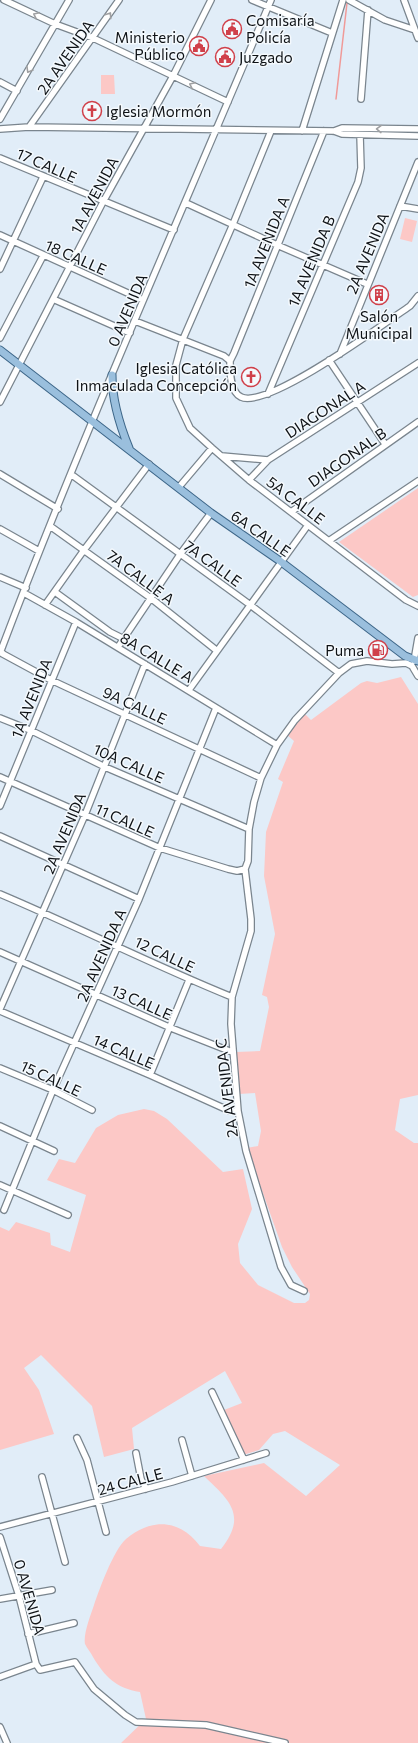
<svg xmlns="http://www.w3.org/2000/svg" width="418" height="1743" viewBox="0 0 418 1743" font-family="Commissioner,sans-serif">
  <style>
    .green { fill: #fcc8c6 }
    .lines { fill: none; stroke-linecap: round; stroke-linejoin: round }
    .stream { stroke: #f09a98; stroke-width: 1.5 }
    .minor-casing { stroke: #7a858e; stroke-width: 8 }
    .major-casing { stroke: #3d6688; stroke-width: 9 }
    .minor { stroke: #fff; stroke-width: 5.5 }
    .major { stroke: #9abfdd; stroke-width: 7 }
    .oneway { stroke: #9fa0a2 }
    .labels { text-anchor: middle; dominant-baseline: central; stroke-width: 3; stroke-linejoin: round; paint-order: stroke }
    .poi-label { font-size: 15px; fill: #0e1216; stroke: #f4f9fd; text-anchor: start }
    .street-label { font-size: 15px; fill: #0e1216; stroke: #f4f9fd }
  </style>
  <rect width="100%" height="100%" fill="#e1edf8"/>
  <!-- green -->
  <path class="green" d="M 101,75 L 114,75 L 115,94 L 101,94 Z
    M 405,218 L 417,221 L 412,242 L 400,239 Z
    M 418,488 L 418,595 L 413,597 L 339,542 Z
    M 401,677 L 418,704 L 418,1095 L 400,1099 L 395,1130 L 414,1143 L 418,1143 L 418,1743 L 121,1743 L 146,1719 L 140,1692 C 116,1688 105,1677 93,1657 C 91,1653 87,1648 85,1644 C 83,1634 91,1614 94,1605 C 100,1588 113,1551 126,1539 C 152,1518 179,1519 200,1546 L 221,1549 C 248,1515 229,1500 204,1476 L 264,1463 L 306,1496 L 340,1465 L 285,1431 L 273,1434 L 259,1450 L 243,1455 L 224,1410 L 242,1403 L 225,1371 L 132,1428 L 134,1449 L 104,1457 L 92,1406 L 41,1355 L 24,1368 L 39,1390 L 54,1434 L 0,1450 L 0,1227 L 9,1231 L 16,1222 L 50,1233 L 51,1245 L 70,1252 L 86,1195 L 47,1180 L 59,1159 L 75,1163 L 96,1128 L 118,1115 L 144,1109 L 154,1111 L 167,1119 L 223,1172 L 243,1169 L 252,1209 L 238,1244 L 240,1263 L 258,1285 L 294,1303 L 305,1303 L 309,1300 L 310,1294 L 292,1267 L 282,1247 L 247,1148 L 258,1146 L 261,1131 L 255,1093 L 239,1094 L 236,1052 L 260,1051 L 269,1007 L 267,997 L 262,995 L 275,934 L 264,876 L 266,832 L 283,782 L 278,779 L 294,741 L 286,734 L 304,713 L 311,720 L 361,683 L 367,681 L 377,683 Z"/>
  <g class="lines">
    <!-- stream -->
    <path class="stream" d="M 336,99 L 347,3"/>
    <!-- minor casing -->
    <g class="minor-casing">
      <path id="minor" d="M 4,0 L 55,24 L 93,38 L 228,102
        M 252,0 L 332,33
        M 349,0 L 385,20 L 415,30
        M 404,0 L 418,38
        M 0,82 L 17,91
        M 361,99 L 368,10
        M 0,119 L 69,0
        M 29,127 L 119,0
        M 0,129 L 29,127 L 334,131 L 342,134 L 418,136
        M 271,131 L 233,224 L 183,339 L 176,365 L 176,398 L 190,428 L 212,448 L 249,480 L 406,600 L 418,606
        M 302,131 L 343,0
        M 334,131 L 342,128 L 418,129
        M 0,158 L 174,230
        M 186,203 L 277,245 L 367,284
        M 400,206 L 418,209
        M 0,235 L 143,300
        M 0,269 L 43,177
        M 53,299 L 130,333
        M 135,321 L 224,356 L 230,361 C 230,372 230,392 241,397 C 267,410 385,323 410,306 L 418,296
        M 0,338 L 43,256
        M 340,354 L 418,162
        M 329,360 L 385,444
        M 230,361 L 234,353 L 324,131
        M 268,394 L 358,182 L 361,168 L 360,135
        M 0,402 L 103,202 L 173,76 L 211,0
        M 222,456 L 268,460
        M 0,474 L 58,509
        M 72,475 L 249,604 L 339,673
        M 249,480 L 268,460 L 418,363
        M 179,487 L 212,448
        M 291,512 L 418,422
        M 50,526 L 152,599 L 216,650
        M 0,529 L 39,551
        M 330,540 L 418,481
        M 0,577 L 26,588
        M 55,592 L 110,632 L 124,639
        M 24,593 L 76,622 L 277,745
        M 45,605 L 84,550 L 149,464
        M 118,647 L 181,553 L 211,513
        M 0,650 L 3,654 L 51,680 L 261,778
        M 0,653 C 83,433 180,217 271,0
        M 414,661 L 418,638
        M 189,690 L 308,525
        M 0,718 L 30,730 L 105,767 L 249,829
        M 0,777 L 160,848 L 228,869 L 237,871 L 245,869
        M 0,806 L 76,622
        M 0,836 L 139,899
        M 245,869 L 251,919 L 251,931 L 232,997 L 231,1024 L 238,1111 L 246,1151 L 281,1267 L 291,1285 L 304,1291
        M 245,869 L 248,861 L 249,829 L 254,802 L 261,778 L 277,745 L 295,720 L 339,673 L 351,664 L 367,661 L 392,664 L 406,663 L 412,666 L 418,676
        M 0,894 C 78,927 153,965 232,997
        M 0,952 L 171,1028 L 232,1052
        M 0,1009 L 85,815 L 145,664
        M 0,1011 L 150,1075 L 230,1111 L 238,1111
        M 0,1068 L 53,1090 L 92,1110
        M 150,1075 L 189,980
        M 0,1126 L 54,1151
        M 0,1185 L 68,1215
        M 4,1210 L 53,1090 L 139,899 L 216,708
        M 212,1392 L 244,1460
        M 77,1438 L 87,1460 L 106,1532
        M 182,1440 L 192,1476
        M 136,1453 L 141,1479 L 146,1489
        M 42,1477 L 65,1562
        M 0,1527 L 172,1482 L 266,1453
        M 0,1537 L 19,1596 L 36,1664 L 40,1670 L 75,1662 L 94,1689 L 125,1715 L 136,1722 L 206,1725 L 285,1743
        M 0,1599 L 52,1590
        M 28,1634 L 74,1623
        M 0,1677 L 36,1664
        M 0,1727 L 7,1743"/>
    </g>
    <!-- major casing -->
    <g class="major-casing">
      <path id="major" d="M 0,350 L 211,513 L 280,561 L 405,656 L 418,661
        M 112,375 C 112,399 120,426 129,448"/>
    </g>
    <!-- minor -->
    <use href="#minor" class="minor"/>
    <!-- major -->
    <use href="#major" class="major"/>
  </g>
  <!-- one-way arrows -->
  <defs><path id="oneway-chevron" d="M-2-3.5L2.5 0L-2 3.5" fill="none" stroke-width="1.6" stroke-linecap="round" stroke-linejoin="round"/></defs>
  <g class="oneway">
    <use href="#oneway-chevron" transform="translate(36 15) rotate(-155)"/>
    <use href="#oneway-chevron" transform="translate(109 15) rotate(-56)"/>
    <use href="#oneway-chevron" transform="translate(29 70) rotate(120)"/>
    <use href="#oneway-chevron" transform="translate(192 85) rotate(-155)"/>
    <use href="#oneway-chevron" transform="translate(379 129) rotate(-179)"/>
  </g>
  <!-- icons -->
  <defs>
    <g id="civic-ring" transform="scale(1)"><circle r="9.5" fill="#f4f9fd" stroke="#d0404a" stroke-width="1.5"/><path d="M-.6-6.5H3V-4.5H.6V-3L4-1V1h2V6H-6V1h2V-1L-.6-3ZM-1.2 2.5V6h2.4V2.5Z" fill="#d0404a"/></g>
    <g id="church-ring" transform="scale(1)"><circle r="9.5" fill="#f4f9fd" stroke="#d0404a" stroke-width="1.5"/><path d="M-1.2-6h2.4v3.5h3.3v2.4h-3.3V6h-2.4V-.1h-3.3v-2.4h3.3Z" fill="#d0404a"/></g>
    <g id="building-ring" transform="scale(1)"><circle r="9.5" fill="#f4f9fd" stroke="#d0404a" stroke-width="1.5"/><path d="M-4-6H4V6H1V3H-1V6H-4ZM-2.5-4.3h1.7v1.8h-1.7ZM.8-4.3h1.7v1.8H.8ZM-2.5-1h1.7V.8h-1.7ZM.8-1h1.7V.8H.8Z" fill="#d0404a"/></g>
    <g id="fuel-ring" transform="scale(1)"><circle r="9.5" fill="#f4f9fd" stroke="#d0404a" stroke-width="1.5"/><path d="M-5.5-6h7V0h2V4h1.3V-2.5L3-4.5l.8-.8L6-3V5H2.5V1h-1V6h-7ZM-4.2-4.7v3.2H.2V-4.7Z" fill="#d0404a"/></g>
  </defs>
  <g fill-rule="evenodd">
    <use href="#civic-ring" x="232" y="29"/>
    <use href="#civic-ring" x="199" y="46"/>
    <use href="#civic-ring" x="225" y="57"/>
    <use href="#church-ring" x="92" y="111"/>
    <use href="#building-ring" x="379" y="295"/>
    <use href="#church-ring" x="251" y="377"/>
    <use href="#fuel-ring" x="378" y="650"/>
  </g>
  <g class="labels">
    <!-- poi labels -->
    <g class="poi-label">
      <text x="246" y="20">Comisaría<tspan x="246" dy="17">Policía</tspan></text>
      <text x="185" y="37" text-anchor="end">Ministerio<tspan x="185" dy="17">Público</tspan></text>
      <text x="239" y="57">Juzgado</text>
      <text x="106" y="111">Iglesia Mormón</text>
      <text x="379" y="316" text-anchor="middle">Salón<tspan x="379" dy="17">Municipal</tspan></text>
      <text x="237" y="368" text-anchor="end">Iglesia Católica<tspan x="237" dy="17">Inmaculada Concepción</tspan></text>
      <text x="364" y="650" text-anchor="end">Puma</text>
    </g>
    <!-- street labels -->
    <g class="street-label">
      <text transform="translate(65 57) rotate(-55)">2A AVENIDA</text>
      <text transform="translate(47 165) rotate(24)">17 CALLE</text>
      <text transform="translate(94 195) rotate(-62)">1A AVENIDA</text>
      <text transform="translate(266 242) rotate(-68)">1A AVENIDA A</text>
      <text transform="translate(367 253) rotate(-67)">2A AVENIDA</text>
      <text transform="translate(76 257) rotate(24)">18 CALLE</text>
      <text transform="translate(311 261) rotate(-67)">1A AVENIDA B</text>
      <text transform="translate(127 310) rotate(-67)">0 AVENIDA</text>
      <text transform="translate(325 409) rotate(-33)">DIAGONAL A</text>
      <text transform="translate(347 457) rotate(-35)">DIAGONAL B</text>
      <text transform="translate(296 500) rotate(37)">5A CALLE</text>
      <text transform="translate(261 533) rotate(35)">6A CALLE</text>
      <text transform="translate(213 563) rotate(36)">7A CALLE</text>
      <text transform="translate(141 577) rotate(37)">7A CALLE A</text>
      <text transform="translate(157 657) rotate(31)">8A CALLE A</text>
      <text transform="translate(31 698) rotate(-68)">1A AVENIDA</text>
      <text transform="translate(135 705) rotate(25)">9A CALLE</text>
      <text transform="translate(129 763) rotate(24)">10A CALLE</text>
      <text transform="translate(125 820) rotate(24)">11 CALLE</text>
      <text transform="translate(64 833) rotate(-67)">2A AVENIDA</text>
      <text transform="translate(165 954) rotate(25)">12 CALLE</text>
      <text transform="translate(101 955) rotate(-66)">2A AVENIDA A</text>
      <text transform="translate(142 1002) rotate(24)">13 CALLE</text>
      <text transform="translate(124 1051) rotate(23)">14 CALLE</text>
      <text transform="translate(51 1078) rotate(25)">15 CALLE</text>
      <text transform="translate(226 1088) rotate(-97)">2A AVENIDA C</text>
      <text transform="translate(130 1481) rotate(-15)">24 CALLE</text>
      <text transform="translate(30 1597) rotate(74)">0 AVENIDA</text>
    </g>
  </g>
</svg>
